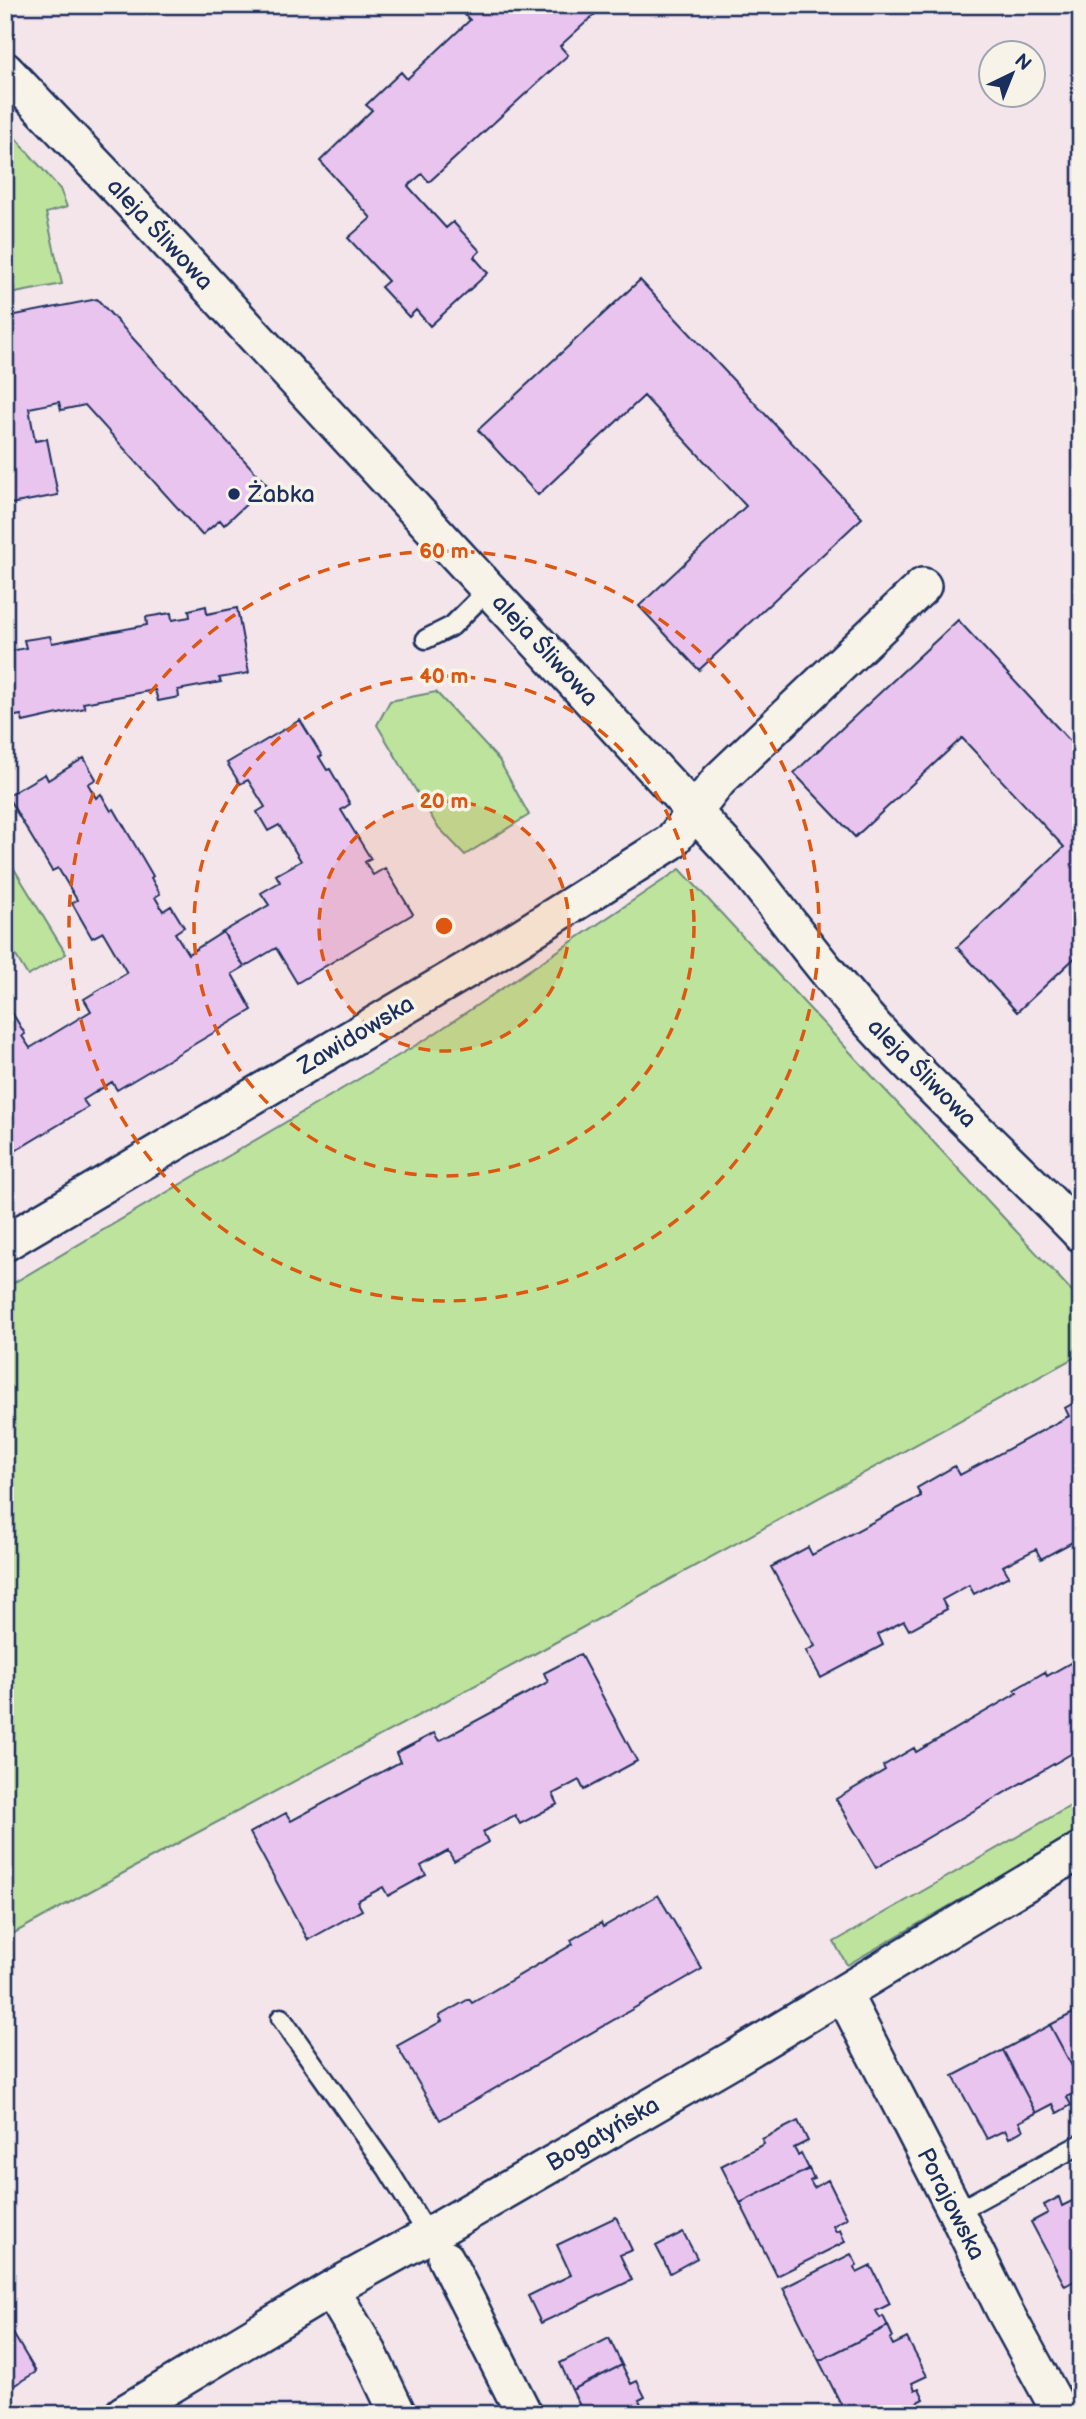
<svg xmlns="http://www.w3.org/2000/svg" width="1086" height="2419" viewBox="0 0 1086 2419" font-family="'Balsamiq Sans',sans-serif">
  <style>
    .green { fill: #bde39d; stroke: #6c897e; stroke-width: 2 }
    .building { fill: #e9c4ef; stroke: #1b2f5e; stroke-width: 2 }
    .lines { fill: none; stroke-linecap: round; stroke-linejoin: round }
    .service-casing { stroke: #1b2f5e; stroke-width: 23 }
    .minor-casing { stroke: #1b2f5e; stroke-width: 40 }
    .service { stroke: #f7f3e8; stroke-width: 18 }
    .minor { stroke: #f7f3e8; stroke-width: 35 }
    .ring { fill: none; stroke: #de5710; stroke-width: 3.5; stroke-dasharray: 12 9 }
    .poi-dot { fill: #1b2f5e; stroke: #f7f3e8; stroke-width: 2.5 }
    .labels { text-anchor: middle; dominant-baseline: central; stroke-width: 7; stroke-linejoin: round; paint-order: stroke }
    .street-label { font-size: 24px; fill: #1b2f5e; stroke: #f7f3e8 }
    .poi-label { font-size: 24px; fill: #1b2f5e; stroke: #f7f3e8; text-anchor: start }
    .centre { fill: #de5710; stroke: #f7f3e8; stroke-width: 3.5 }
    .ring-label { font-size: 21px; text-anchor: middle; font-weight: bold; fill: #de5710; stroke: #f7f3e8; stroke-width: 7; stroke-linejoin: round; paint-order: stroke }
  </style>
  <rect width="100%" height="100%" fill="#f3e5ea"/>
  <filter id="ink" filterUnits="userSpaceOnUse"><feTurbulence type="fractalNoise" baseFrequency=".0143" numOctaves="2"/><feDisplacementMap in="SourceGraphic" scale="14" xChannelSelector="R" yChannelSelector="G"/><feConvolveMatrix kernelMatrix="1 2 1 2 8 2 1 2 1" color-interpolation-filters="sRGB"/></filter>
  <g filter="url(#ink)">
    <!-- green -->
    <path class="green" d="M 5,126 L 60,189 L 67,207 L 46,213 L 62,284 L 5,295 Z
      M 436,692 L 499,760 L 529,815 L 465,855 L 437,826 L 377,725 L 390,701 Z
      M 5,854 L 66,954 L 28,976 L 5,938 Z
      M 680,869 L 1081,1301 L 1081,1354 L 536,1653 L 191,1836 L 5,1938 L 5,1288 L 428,1038 Z
      M 1081,1800 L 1081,1830 L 847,1965 L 834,1942 Z"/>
    <!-- building -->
    <path class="building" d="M 474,5 L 605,5 L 560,46 L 568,55 L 429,182 L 422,174 L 408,186 L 446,228 L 453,222 L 480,251 L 474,257 L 488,273 L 430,326 L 416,310 L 409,317 L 381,287 L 388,281 L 348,238 L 371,218 L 320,161 L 372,110 L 366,105 L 401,72 L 407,79 L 470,20 L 464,14 Z
      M 640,280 L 862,518 L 699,670 L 639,606 L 746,506 L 644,396 L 538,495 L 478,430 Z
      M 97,299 L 267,485 L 224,525 L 220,520 L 202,535 L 85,405 L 61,410 L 59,402 L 29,408 L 35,441 L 47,439 L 58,495 L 5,505 L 5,317 Z
      M 206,606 L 207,614 L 237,608 L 249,673 L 219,678 L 221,682 L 178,690 L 179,697 L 158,701 L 155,690 L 83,703 L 85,708 L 23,722 L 21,715 L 5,718 L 5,652 L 26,648 L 24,640 L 50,636 L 52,643 L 147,625 L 146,617 L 171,613 L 172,620 L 190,617 L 189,610 Z
      M 958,620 L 1081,753 L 1081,952 L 1017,1012 L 957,947 L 1064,847 L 962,738 L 855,837 L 794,773 Z
      M 300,720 L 322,756 L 319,757 L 327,770 L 330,769 L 350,804 L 341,810 L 371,859 L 365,862 L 373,875 L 385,868 L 413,914 L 297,983 L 276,948 L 244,967 L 223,932 L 269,905 L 261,893 L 280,882 L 276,875 L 301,861 L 279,825 L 268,831 L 257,812 L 265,807 L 248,780 L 240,784 L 227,763 Z
      M 84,758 L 96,779 L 88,784 L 96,798 L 101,794 L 111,811 L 114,809 L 153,876 L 151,878 L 160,894 L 155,897 L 163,911 L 171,906 L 184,927 L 175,933 L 188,954 L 223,932 L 244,967 L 232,974 L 252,1010 L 117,1090 L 112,1082 L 83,1100 L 88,1107 L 5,1157 L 5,1001 L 25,1034 L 22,1036 L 30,1048 L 91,1011 L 84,999 L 127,973 L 103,932 L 92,938 L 72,903 L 77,900 L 58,868 L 52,871 L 7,796 L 45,774 L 48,780 Z
      M 1081,1399 L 1081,1524 L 1074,1528 L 1080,1538 L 1041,1559 L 1036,1549 L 1003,1566 L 1009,1576 L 974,1594 L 969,1585 L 942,1600 L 947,1609 L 909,1630 L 904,1621 L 878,1634 L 883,1645 L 821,1678 L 806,1651 L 815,1646 L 771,1567 L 808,1547 L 812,1555 L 921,1496 L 917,1488 L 955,1466 L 960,1475 L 1069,1416 L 1065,1408 Z
      M 580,1654 L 637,1761 L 584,1790 L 579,1780 L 553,1794 L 558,1804 L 520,1824 L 515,1815 L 483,1832 L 488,1842 L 454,1861 L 448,1851 L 421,1866 L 426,1875 L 388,1896 L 383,1887 L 357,1901 L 362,1910 L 308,1940 L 250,1833 L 286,1813 L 291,1821 L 400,1762 L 396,1753 L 434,1733 L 439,1741 L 548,1682 L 544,1673 Z
      M 1081,1657 L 1081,1748 L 876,1868 L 836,1799 L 885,1770 L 883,1766 L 914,1748 L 916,1752 L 1017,1693 L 1014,1690 L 1045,1672 L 1047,1676 Z
      M 658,1895 L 702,1969 L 440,2120 L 397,2046 L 442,2021 L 439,2016 L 469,1999 L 472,2003 L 573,1944 L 571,1940 L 601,1923 L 603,1927 Z
      M 1081,2009 L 1081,2083 L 1050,2025 Z
      M 1050,2025 L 1081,2083 L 1081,2090 L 1067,2097 L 1071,2105 L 1057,2113 L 1053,2104 L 1036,2113 L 1003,2050 Z
      M 1003,2050 L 1036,2113 L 1019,2122 L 1023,2130 L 1009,2138 L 1005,2130 L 987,2139 L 953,2076 Z
      M 798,2121 L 808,2141 L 794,2148 L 798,2155 L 801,2153 L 809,2169 L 740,2203 L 721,2166 L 764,2144 L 762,2139 Z
      M 809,2169 L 814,2179 L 810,2181 L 814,2188 L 828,2180 L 847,2218 L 833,2226 L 836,2232 L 840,2230 L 845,2242 L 777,2276 L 740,2203 Z
      M 1059,2197 L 1062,2206 L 1080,2197 L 1081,2199 L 1081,2277 L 1065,2286 L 1031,2222 L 1048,2213 L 1044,2205 Z
      M 616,2217 L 632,2250 L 620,2255 L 632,2280 L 541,2323 L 528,2296 L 571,2275 L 557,2245 Z
      M 683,2232 L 697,2258 L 670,2273 L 656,2246 Z
      M 851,2254 L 857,2265 L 854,2267 L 857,2273 L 871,2266 L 890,2304 L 876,2311 L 880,2318 L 883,2316 L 888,2326 L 819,2361 L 783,2288 Z
      M 5,2320 L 36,2372 L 5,2391 Z
      M 888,2326 L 893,2337 L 890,2339 L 893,2345 L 907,2338 L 927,2376 L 912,2383 L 915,2390 L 919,2388 L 924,2399 L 896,2414 L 846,2414 L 819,2361 Z
      M 609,2338 L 622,2365 L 572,2390 L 560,2363 Z
      M 622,2365 L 631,2384 L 637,2381 L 645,2397 L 639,2400 L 646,2414 L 584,2414 L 572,2390 Z"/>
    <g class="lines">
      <!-- service casing -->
      <g class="service-casing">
        <path id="service" d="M 426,639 L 452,626 L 488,590
          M 281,2018 L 387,2168 L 432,2241
          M 956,2212 L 1081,2144"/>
      </g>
      <!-- minor casing -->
      <g class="minor-casing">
        <path id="minor" d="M 5,70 L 130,201 L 747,869 C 791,925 833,982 881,1034 C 945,1103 1016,1166 1081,1234
          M 5,1243 L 497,952 L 671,842 L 719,780 L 923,586
          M 843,1993 L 956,2212 L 1003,2308 L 1061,2414
          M 446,2259 L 524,2414
          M 331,2289 L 369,2353 L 398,2414
          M 123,2414 L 331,2289 L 429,2235 L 733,2059 L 1081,1850"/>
      </g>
      <!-- service -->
      <use href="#service" class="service"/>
      <!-- minor -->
      <use href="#minor" class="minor"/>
    </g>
  </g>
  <!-- distance rings -->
  <circle cx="444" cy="926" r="125" fill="#de5710" fill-opacity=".12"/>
  <g class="ring">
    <circle cx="444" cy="926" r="125"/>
    <circle cx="444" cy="926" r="250"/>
    <circle cx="444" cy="926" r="375"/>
  </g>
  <!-- markers -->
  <circle class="poi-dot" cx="234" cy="494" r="7"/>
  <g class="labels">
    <!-- street labels -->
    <g class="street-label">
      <text transform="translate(160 234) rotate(47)">aleja Śliwowa</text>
      <text transform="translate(545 650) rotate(47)">aleja Śliwowa</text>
      <text transform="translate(356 1035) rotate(-31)">Zawidowska</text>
      <text transform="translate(922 1073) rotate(45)">aleja Śliwowa</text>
      <text transform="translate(603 2134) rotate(-30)">Bogatyńska</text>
      <text transform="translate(951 2204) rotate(63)">Porajowska</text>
    </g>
    <!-- poi labels -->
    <g class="poi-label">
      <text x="248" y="494">Żabka</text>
    </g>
  </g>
  <circle cx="444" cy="926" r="10" class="centre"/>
  <g class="ring-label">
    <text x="444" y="558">60 m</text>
    <text x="444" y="683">40 m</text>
    <text x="444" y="808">20 m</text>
  </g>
  <!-- margin -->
  <rect width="1086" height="2419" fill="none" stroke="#f7f3e8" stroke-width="28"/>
  <rect x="14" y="14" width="1058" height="2391" fill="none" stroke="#1b2f5e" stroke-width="2.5" filter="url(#ink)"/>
  <!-- north arrow -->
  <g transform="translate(1012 74) rotate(43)"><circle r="33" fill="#f7f3e8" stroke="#9fa5b1" stroke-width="2"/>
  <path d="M0-5L12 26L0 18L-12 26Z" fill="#1b2f5e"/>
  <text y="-10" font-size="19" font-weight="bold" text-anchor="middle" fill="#1b2f5e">N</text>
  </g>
</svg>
